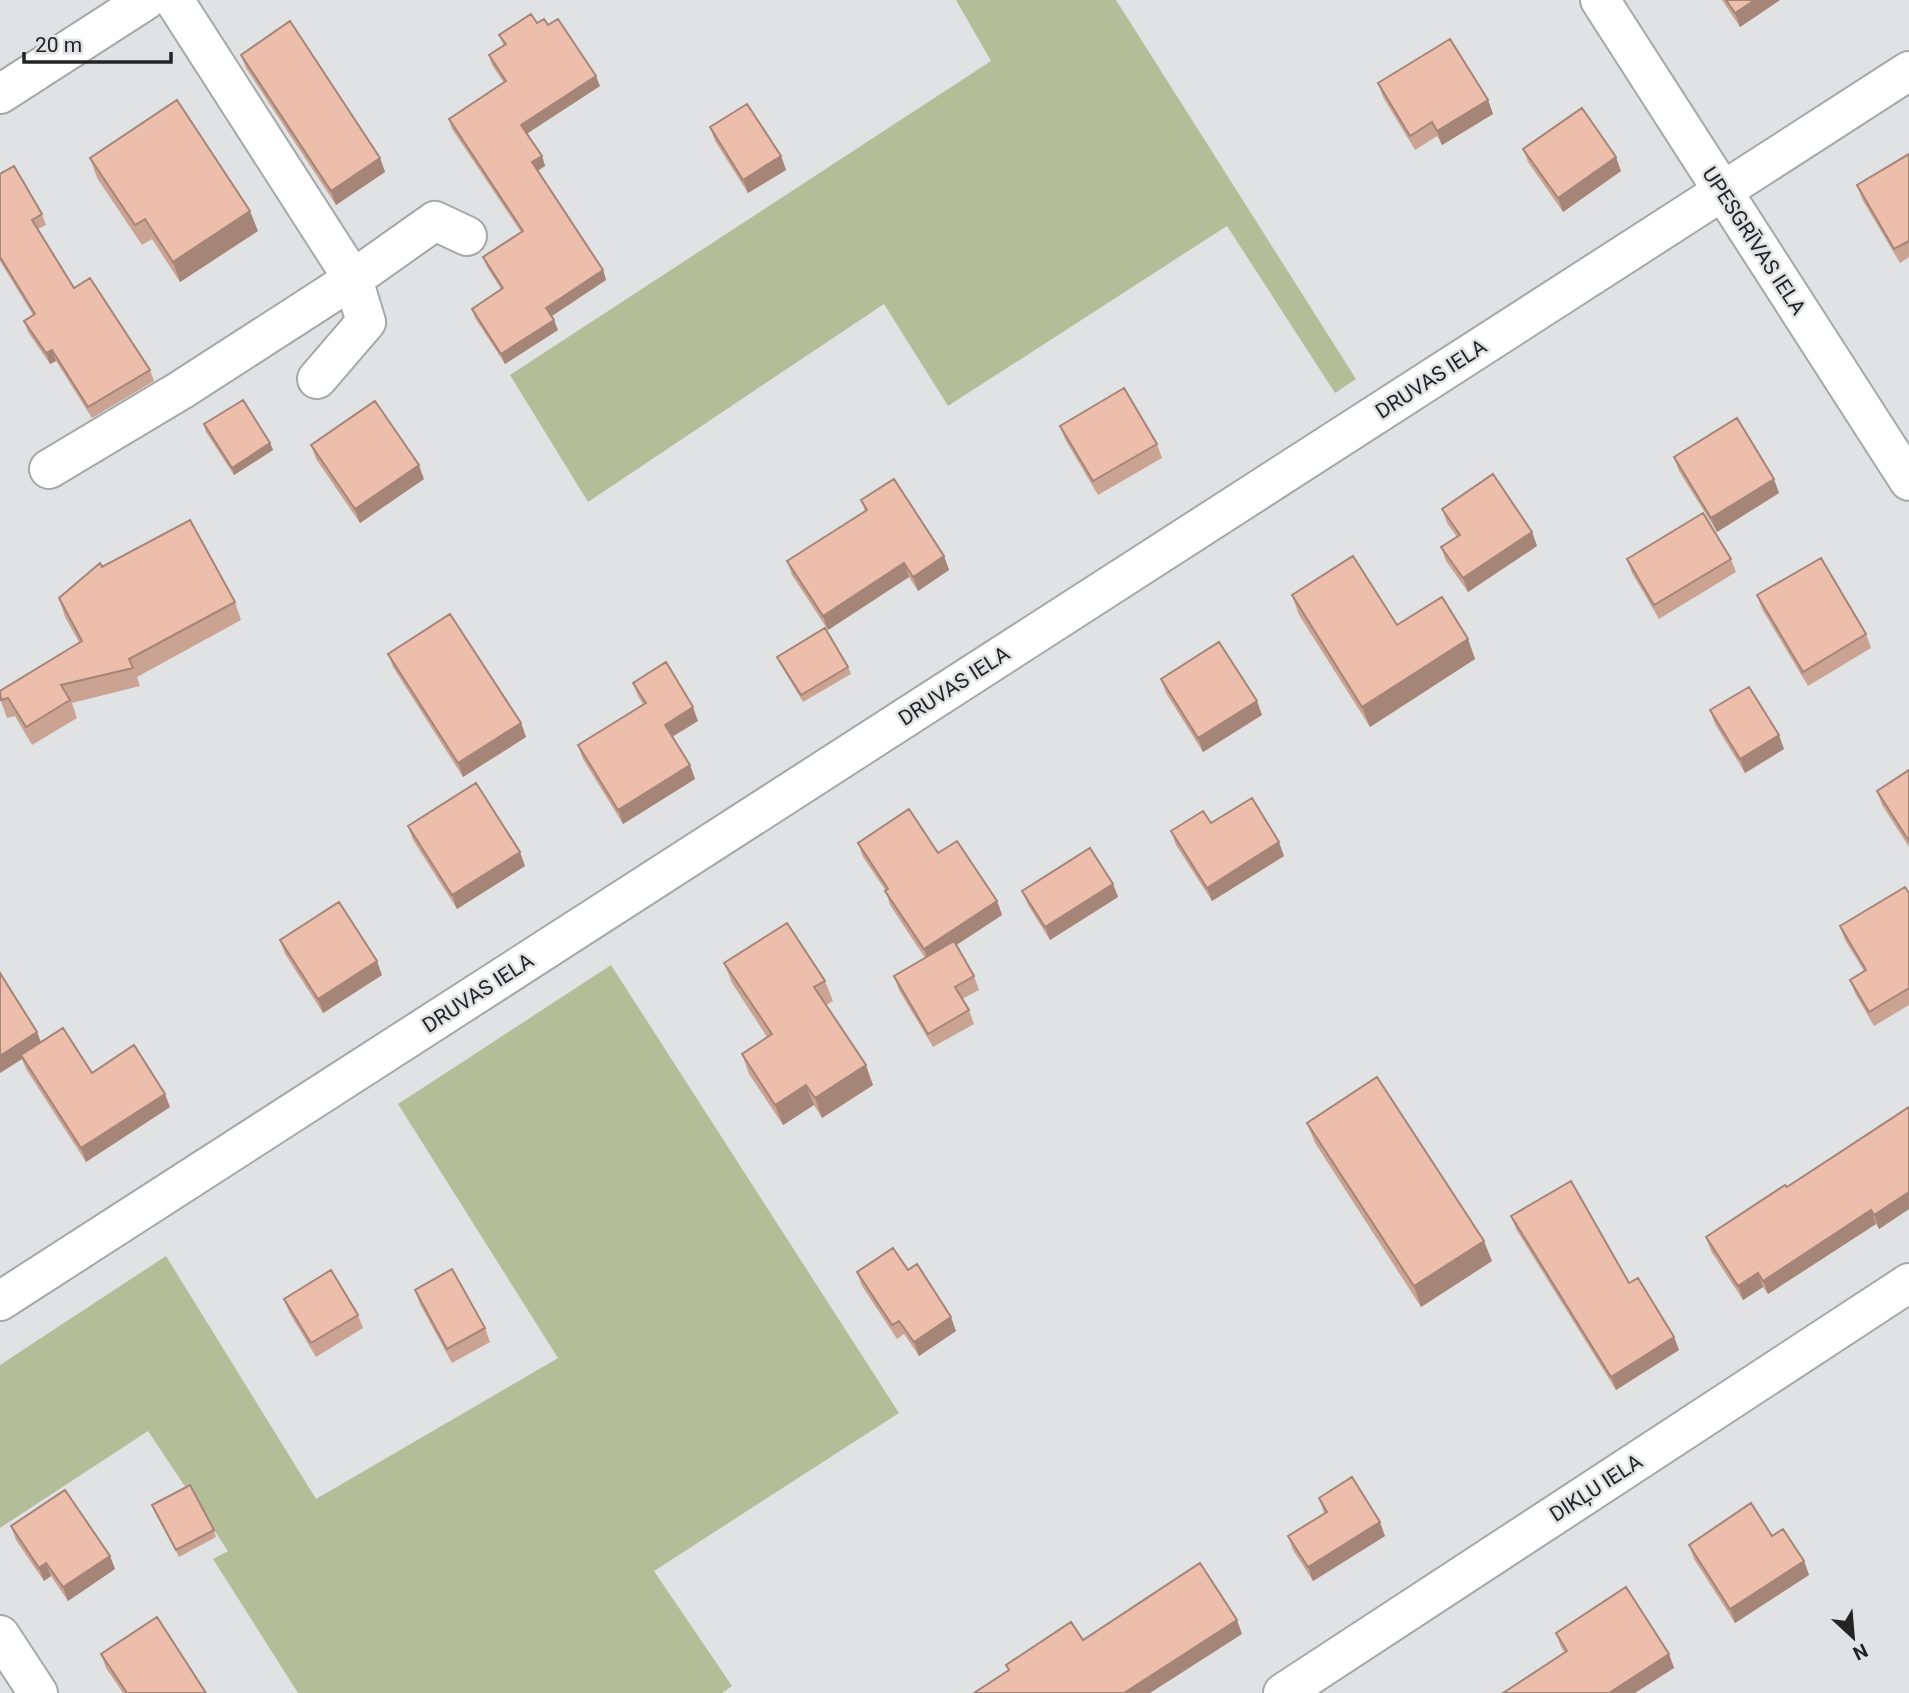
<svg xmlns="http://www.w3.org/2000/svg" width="1909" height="1693" viewBox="0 0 1909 1693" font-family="Roboto,sans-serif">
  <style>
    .green { fill: #b3be99 }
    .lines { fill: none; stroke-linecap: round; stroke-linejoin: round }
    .minor-casing { stroke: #a6a7a9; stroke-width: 42 }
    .minor { stroke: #fff; stroke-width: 38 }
    .wall { fill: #cba393 }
    .shaded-wall { fill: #a58578 }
    .building { fill: #ecbeab; stroke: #a58578; stroke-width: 2 }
    .labels { text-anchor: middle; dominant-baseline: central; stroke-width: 5; stroke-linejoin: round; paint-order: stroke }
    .street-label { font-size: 21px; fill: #242425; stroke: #e1e2e4 }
  </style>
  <rect width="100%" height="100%" fill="#e1e2e4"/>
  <!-- green -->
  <path class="green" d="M 956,0 L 1116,0 L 1356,379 L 1335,393 L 1227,226 L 948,406 L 884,304 L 588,502 L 510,375 L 991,61 Z
    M 611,965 L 899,1413 L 654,1571 L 732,1686 L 722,1693 L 298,1693 L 213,1559 L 228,1551 L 148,1431 L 0,1528 L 0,1365 L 166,1256 L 316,1499 L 558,1358 L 398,1104 Z"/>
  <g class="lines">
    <!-- minor casing -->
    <g class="minor-casing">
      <path id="minor" d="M 1600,0 L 1909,481
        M 0,94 L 146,0
        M 317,379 L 366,322 L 353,279 L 435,221 L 467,236
        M 49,469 L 181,390 L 353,279 L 174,0
        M 0,1301 L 1909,71
        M 0,1635 L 38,1693
        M 1283,1693 L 1909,1283"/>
    </g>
    <!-- minor -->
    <use href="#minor" class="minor"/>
  </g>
  <!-- wall -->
  <path class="wall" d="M 1722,0 L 1780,0 L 1740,27 Z
    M 537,23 L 548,25 L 600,86 L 527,133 L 542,156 L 545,166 L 538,170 L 603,270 L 606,280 L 551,316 L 558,330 L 505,364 L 475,318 L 472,309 L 501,289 L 487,267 L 483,257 L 521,232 L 452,129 L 449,119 L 504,83 L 492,65 L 489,55 L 504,46 L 499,35 Z
    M 241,55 L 380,158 L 385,172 L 336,205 L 246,68 Z
    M 1378,83 L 1488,100 L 1493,114 L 1442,145 L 1437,136 L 1415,150 L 1383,97 Z
    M 710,127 L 781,156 L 786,170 L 748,193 L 715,141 Z
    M 1523,149 L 1621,171 L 1563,212 L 1528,162 Z
    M 1909,154 L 1909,257 L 1900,263 L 1862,199 L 1857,185 Z
    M 90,158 L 258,231 L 180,282 L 152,239 L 142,245 L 97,178 Z
    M 0,174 L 42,214 L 46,225 L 38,229 L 74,288 L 150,370 L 154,381 L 92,418 L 56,361 L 50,364 L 28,332 L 24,321 L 33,315 L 0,261 Z
    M 204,425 L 270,443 L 273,450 L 234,475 L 206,432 Z
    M 1060,426 L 1157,444 L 1162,458 L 1098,495 L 1065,439 Z
    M 311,445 L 424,479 L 360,523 L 316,459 Z
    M 1674,457 L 1779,493 L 1717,532 L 1679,471 Z
    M 861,500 L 944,556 L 949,570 L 918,591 L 909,577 L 828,630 L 792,575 L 787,561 L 865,511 Z
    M 1442,509 L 1532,532 L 1537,546 L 1468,592 L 1446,561 L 1441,547 L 1457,537 L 1447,523 Z
    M 1627,559 L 1731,559 L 1736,572 L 1659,619 L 1632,573 Z
    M 102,567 L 235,602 L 241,620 L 137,677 L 140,686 L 72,703 L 77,718 L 32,745 L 15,716 L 7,718 L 0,699 L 79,642 L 65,617 L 59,598 Z
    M 1292,595 L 1397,625 L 1468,639 L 1475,659 L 1370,727 L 1299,615 Z
    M 1757,595 L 1866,634 L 1871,648 L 1808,686 L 1762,609 Z
    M 388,654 L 521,723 L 526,737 L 463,777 L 393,667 Z
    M 777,657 L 848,667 L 851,674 L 803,702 L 780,664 Z
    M 1161,679 L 1262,715 L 1203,752 L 1166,693 Z
    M 633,683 L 698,721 L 672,737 L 690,765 L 695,779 L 623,824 L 583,759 L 578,745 L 643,704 L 638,696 Z
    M 1710,710 L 1784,749 L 1745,773 L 1715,724 Z
    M 1909,770 L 1909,847 L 1882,805 L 1877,791 Z
    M 1211,823 L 1284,856 L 1212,901 L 1176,845 L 1171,831 Z
    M 408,826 L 525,866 L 457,909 L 413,840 Z
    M 858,843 L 938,853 L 997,901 L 1002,915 L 956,945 L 974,976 L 979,990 L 962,999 L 969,1010 L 974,1024 L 933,1047 L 899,990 L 894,976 L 925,958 L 890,905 L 886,891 L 863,857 Z
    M 1113,884 L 1118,897 L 1050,940 L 1028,905 L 1022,891 Z
    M 1909,893 L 1909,1005 L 1874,1026 L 1855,993 L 1850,980 L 1864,971 L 1845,940 L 1840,926 Z
    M 280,940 L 382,975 L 323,1013 L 285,954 Z
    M 724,963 L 825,981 L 833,1001 L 826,1005 L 873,1085 L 822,1118 L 814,1105 L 783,1125 L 749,1074 L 742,1054 L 767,1037 L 732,983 Z
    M 37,1032 L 41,1042 L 92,1073 L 170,1107 L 86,1162 L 26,1069 L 22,1059 L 0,1073 Z
    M 1909,1107 L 1909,1209 L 1879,1229 L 1876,1224 L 1768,1294 L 1763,1287 L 1743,1300 L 1711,1251 L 1706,1237 L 1787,1187 Z
    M 1307,1123 L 1492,1261 L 1421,1307 L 1315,1143 Z
    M 1511,1216 L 1629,1283 L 1674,1337 L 1679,1350 L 1616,1390 L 1516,1229 Z
    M 908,1270 L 956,1331 L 919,1356 L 904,1334 L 897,1339 L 862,1286 L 857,1272 Z
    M 415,1290 L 485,1328 L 490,1342 L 452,1363 L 420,1304 Z
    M 284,1299 L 358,1315 L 363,1328 L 316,1357 L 289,1312 Z
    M 1319,1498 L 1385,1536 L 1313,1581 L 1293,1550 L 1288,1536 L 1324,1513 Z
    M 152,1505 L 214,1530 L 216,1537 L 179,1557 L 155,1512 Z
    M 11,1526 L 110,1556 L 115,1569 L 68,1601 L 51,1576 L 44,1581 L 16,1540 Z
    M 1772,1536 L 1804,1561 L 1809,1575 L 1735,1623 L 1694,1559 L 1689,1545 Z
    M 1556,1633 L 1669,1654 L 1674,1668 L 1565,1653 L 1561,1647 Z
    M 101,1654 L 206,1693 L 123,1693 L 106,1668 Z"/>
  <!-- shaded-wall -->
  <path class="shaded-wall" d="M 1755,0 L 1780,0 L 1740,27 L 1735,13 Z
    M 596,76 L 600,86 L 525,135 L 521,125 Z
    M 1488,100 L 1493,114 L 1442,145 L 1437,131 Z
    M 542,156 L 545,166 L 536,172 L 532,162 Z
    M 781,156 L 786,170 L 748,193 L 743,180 Z
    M 1616,157 L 1621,171 L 1563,212 L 1558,198 Z
    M 380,158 L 385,172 L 336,205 L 331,191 Z
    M 250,211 L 258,231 L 180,282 L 173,262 Z
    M 603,270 L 606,280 L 549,318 L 546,308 Z
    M 554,320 L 558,330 L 505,364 L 501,354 Z
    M 52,350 L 56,361 L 50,364 L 46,353 Z
    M 270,443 L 273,450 L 234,475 L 232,468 Z
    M 419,465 L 424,479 L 360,523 L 355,509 Z
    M 1774,479 L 1779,493 L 1717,532 L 1711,518 Z
    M 1532,532 L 1537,546 L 1468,592 L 1463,578 Z
    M 944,556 L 949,570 L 918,591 L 913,577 Z
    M 904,563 L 909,577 L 828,630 L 823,616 Z
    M 1468,639 L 1475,659 L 1370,727 L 1362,707 Z
    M 1257,701 L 1262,715 L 1203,752 L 1198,738 Z
    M 693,707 L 698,721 L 670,738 L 665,725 Z
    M 521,723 L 526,737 L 463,777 L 458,763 Z
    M 1779,735 L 1784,749 L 1745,773 L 1740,759 Z
    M 690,765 L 695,779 L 623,824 L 618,810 Z
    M 1279,842 L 1284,856 L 1212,901 L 1207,888 Z
    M 520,852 L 525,866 L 457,909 L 452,895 Z
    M 1113,884 L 1118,897 L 1050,940 L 1045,927 Z
    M 997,901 L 1002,915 L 929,963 L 924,949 Z
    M 377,961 L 382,975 L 323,1013 L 318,999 Z
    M 37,1032 L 42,1046 L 21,1055 L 22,1059 L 0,1073 L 0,1056 Z
    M 866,1065 L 873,1085 L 822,1118 L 815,1098 Z
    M 806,1085 L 814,1105 L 783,1125 L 775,1105 Z
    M 165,1094 L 170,1107 L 86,1162 L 81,1148 Z
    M 1909,1192 L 1909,1209 L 1879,1229 L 1874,1215 Z
    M 1871,1210 L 1876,1224 L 1768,1294 L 1763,1281 Z
    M 1484,1241 L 1492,1261 L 1421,1307 L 1414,1286 Z
    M 1758,1273 L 1763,1287 L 1743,1300 L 1738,1286 Z
    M 951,1317 L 956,1331 L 919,1356 L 914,1342 Z
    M 1674,1337 L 1679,1350 L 1616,1390 L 1611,1377 Z
    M 1380,1522 L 1385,1536 L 1313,1581 L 1308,1567 Z
    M 110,1556 L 115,1569 L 68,1601 L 63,1587 Z
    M 1804,1561 L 1809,1575 L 1735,1623 L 1730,1609 Z
    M 46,1563 L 51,1576 L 44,1581 L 39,1568 Z
    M 1237,1620 L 1242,1634 L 1150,1693 L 1124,1693 Z
    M 1669,1654 L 1674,1668 L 1635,1693 L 1609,1693 Z"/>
  <!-- building -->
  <path class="building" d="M 1726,0 L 1755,0 L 1735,13 Z
    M 531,14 L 537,23 L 544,19 L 548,25 L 558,19 L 596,76 L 521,125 L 542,156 L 532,162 L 603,270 L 546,308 L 554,320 L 501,354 L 472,309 L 503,288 L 483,257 L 523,231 L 449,119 L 506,81 L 489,55 L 506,44 L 499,35 Z
    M 290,21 L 380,158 L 331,191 L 241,55 Z
    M 1450,39 L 1488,100 L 1437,131 L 1432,122 L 1410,136 L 1378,83 Z
    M 177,100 L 250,211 L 173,262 L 145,219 L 135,225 L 90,158 Z
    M 747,104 L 781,156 L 743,180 L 710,127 Z
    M 1582,108 L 1616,157 L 1558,198 L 1523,149 Z
    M 1909,154 L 1909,241 L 1894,249 L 1857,185 Z
    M 14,166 L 42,214 L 32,220 L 74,288 L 90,278 L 150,370 L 88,407 L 52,350 L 46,353 L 24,321 L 35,314 L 0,257 L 0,174 Z
    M 1124,388 L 1157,444 L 1093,481 L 1060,426 Z
    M 243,400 L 270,443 L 232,468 L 204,424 Z
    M 375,401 L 419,465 L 355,509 L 311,445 Z
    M 1737,418 L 1774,479 L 1711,518 L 1674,457 Z
    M 1493,474 L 1532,532 L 1463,578 L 1441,547 L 1460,535 L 1442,509 Z
    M 894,479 L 944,556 L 913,577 L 904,563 L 823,616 L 787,561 L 867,510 L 861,500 Z
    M 1703,513 L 1731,559 L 1654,605 L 1627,559 Z
    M 190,520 L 235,602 L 129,659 L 133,668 L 61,685 L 70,700 L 26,727 L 8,698 L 1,700 L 0,691 L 82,641 L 59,598 L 100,563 L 102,567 Z
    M 1353,556 L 1397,625 L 1442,597 L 1468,639 L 1362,707 L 1292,595 Z
    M 1821,558 L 1866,634 L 1803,672 L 1757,595 Z
    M 450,614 L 521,723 L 458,763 L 388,654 Z
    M 825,628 L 848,667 L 801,695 L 777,657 Z
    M 1219,642 L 1257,701 L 1198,738 L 1161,679 Z
    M 666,662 L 693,707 L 665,725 L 690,765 L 618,810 L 578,745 L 646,703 L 633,683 Z
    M 1749,687 L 1779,735 L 1740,759 L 1710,710 Z
    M 1909,770 L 1909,841 L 1877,791 Z
    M 476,783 L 520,852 L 452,895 L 408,826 Z
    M 1252,798 L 1279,842 L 1207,888 L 1171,831 L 1203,811 L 1211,823 Z
    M 909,809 L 938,853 L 957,841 L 997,901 L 924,949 L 885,891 L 888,889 L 858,843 Z
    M 1090,848 L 1113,884 L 1045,927 L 1022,891 Z
    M 1905,887 L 1909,893 L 1909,988 L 1869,1012 L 1850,980 L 1866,970 L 1840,926 Z
    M 339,902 L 377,961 L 318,999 L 280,940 Z
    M 787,923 L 825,981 L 814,987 L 866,1065 L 815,1098 L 806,1085 L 775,1105 L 742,1054 L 772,1034 L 724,963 Z
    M 954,941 L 974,976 L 955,987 L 969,1010 L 928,1034 L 894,976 Z
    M 0,973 L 37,1032 L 0,1056 Z
    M 63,1028 L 92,1073 L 134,1045 L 165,1094 L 81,1148 L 21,1055 Z
    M 1377,1077 L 1484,1241 L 1414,1286 L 1307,1123 Z
    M 1909,1107 L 1909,1192 L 1874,1215 L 1871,1210 L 1763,1281 L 1758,1273 L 1738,1286 L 1706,1237 L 1785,1185 L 1787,1187 Z
    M 1571,1181 L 1629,1283 L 1638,1278 L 1674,1337 L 1611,1377 L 1511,1216 Z
    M 893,1248 L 908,1270 L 917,1264 L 951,1317 L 914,1342 L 899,1321 L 892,1325 L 857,1272 Z
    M 452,1269 L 485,1328 L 447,1349 L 415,1290 Z
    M 331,1270 L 358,1315 L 311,1343 L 284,1299 Z
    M 1352,1477 L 1380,1522 L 1308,1567 L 1288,1536 L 1327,1512 L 1319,1498 Z
    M 190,1485 L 214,1530 L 176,1550 L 152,1505 Z
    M 65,1490 L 110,1556 L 63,1587 L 46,1563 L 39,1568 L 11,1526 Z
    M 1751,1503 L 1772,1536 L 1783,1529 L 1804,1561 L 1730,1609 L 1689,1545 Z
    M 1200,1563 L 1237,1620 L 1124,1693 L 974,1693 L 1009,1670 L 1006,1665 L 1071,1622 L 1083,1640 Z
    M 1626,1587 L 1669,1654 L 1609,1693 L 1503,1693 L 1567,1651 L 1556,1633 Z
    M 157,1617 L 206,1693 L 127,1693 L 101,1654 Z"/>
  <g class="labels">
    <!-- street labels -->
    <g class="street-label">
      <text transform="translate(1754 241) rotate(57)">UPESGRĪVAS IELA</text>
      <text transform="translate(1431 379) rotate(-33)">DRUVAS IELA</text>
      <text transform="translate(954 686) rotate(-33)">DRUVAS IELA</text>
      <text transform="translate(478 993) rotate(-33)">DRUVAS IELA</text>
      <text transform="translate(1596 1488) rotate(-33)">DIKĻU IELA</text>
    </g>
  </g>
  <!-- north arrow -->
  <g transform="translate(1853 1637) rotate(154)" stroke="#e1e2e4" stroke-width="5" paint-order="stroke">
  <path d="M0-5L12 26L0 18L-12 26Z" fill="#242425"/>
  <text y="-10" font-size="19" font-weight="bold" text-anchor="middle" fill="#242425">N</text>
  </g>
  <!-- scale -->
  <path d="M24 52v10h147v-10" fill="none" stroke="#242425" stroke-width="3.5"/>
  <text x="35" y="52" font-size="21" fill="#242425" stroke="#e1e2e4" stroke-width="5" paint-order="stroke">20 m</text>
</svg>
